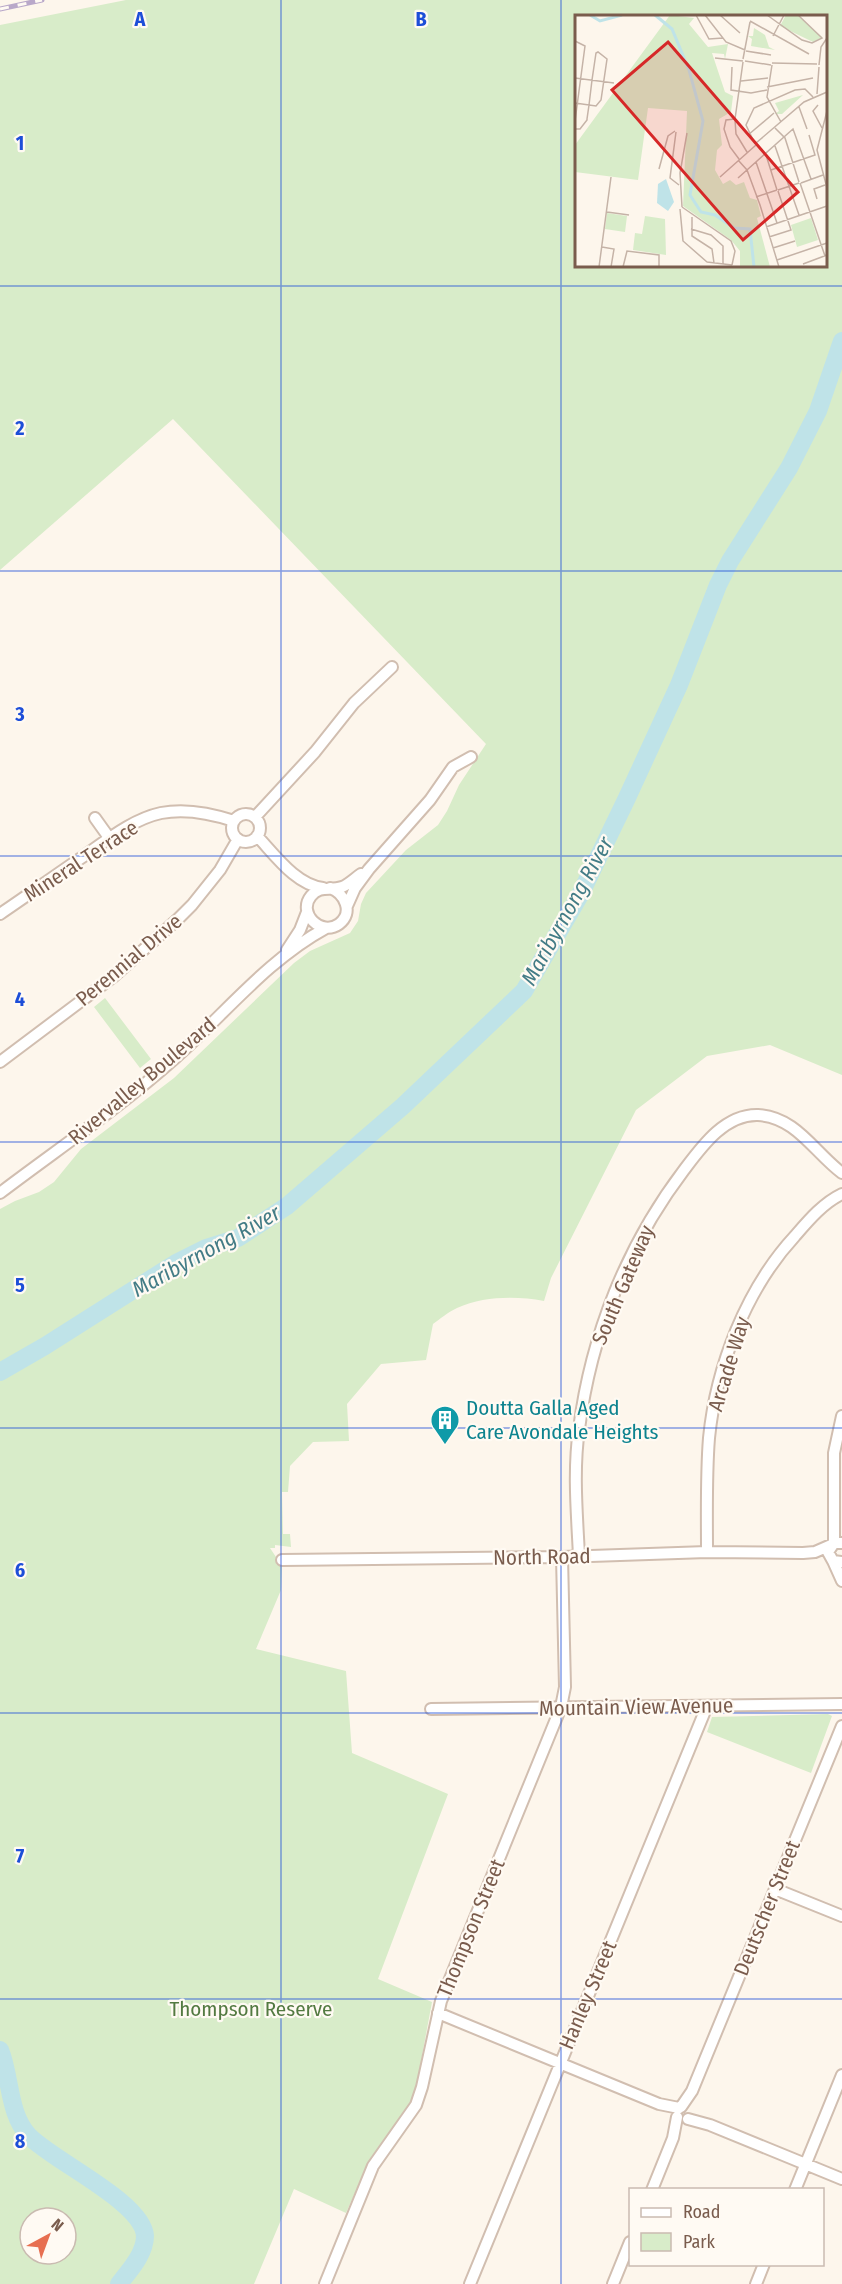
<svg xmlns="http://www.w3.org/2000/svg" width="842" height="2284" viewBox="0 0 842 2284" font-family="'Fira Sans Condensed',sans-serif">
  <style>
    .green { fill: #d8ecc9; fill-rule: evenodd }
    .lines { fill: none; stroke-linecap: round; stroke-linejoin: round }
    .river { stroke: #bfe3e8; stroke-width: 18 }
    .minor-casing { stroke: #d1beb0; stroke-width: 14 }
    .minor { stroke: #fff; stroke-width: 10 }
    .rail-casing { stroke: #b9a8c9; stroke-width: 5 }
    .rail { stroke: #fffaf3; stroke-width: 3; stroke-dasharray: 9; stroke-linecap: butt }
    .grid { fill: none; stroke: #1d4ed8; stroke-width: 1.5; stroke-opacity: 0.55 }
    .labels { text-anchor: middle; dominant-baseline: central; stroke-width: 4.5; stroke-linejoin: round; paint-order: stroke }
    .street-label { font-size: 21px; fill: #7a5c4d; stroke: #fffaf3 }
    .culture-label { font-size: 21px; fill: #0d838f; stroke: #fffaf3; text-anchor: start }
    .park-label { font-size: 21px; fill: #537a41; stroke: #fffaf3 }
    .water-label { font-size: 22px; font-style: italic; fill: #437c86; stroke: #fffaf3 }
    .inset-river { fill: none; stroke: #bfe3e8; stroke-width: 3 }
    .inset-road { fill: none; stroke: #c5b3a7; stroke-width: 1.5 }
    .view { fill: #d62828; fill-opacity: 0.15; stroke: #d62828; stroke-width: 3 }
    .inset-edge { fill: none; stroke: #7a5c4d; stroke-width: 3 }
    .grid-label { font-size: 20px; text-anchor: middle; font-weight: bold; fill: #1d4ed8; stroke: #fffaf3; stroke-width: 4.5; stroke-linejoin: round; paint-order: stroke }
  </style>
  <rect width="100%" height="100%" fill="#fdf6ec"/>
  <!-- green -->
  <path class="green" d="M 126,0 L 842,0 L 842,1075 L 770,1045 L 707,1056 L 636,1110 L 551,1278 L 544,1301 C 516,1296 484,1296 457,1308 C 448,1312 440,1319 433,1324 L 426,1360 L 381,1364 L 347,1404 L 349,1441 L 313,1442 L 290,1466 L 288,1492 L 282,1492 L 283,1534 L 290,1534 L 291,1547 L 275,1545 L 275,1548 L 270,1548 L 276,1557 L 276,1564 L 282,1567 L 281,1590 L 256,1649 L 346,1671 L 352,1753 L 448,1794 L 378,1979 L 432,2002 L 414,2099 L 369,2161 L 346,2213 L 294,2189 L 254,2284 L 0,2284 L 0,1209 L 15,1201 L 39,1192 L 54,1182 L 81,1149 L 174,1078 L 294,963 L 310,951 L 350,933 L 358,921 L 361,904 L 366,893 L 406,850 L 438,825 L 447,811 L 459,785 L 486,744 L 173,419 L 0,570 L 0,25 ZM 576,16 L 826,16 L 826,266 L 576,266 ZM 30,2218 L 66,2218 L 66,2254 L 30,2254 Z
    M 105,998 L 151,1059 L 140,1068 L 94,1007 Z
    M 828,1714 L 832,1716 L 811,1773 L 707,1732 L 712,1717 Z"/>
  <g class="lines">
    <!-- river -->
    <path class="river" d="M 0,1372 L 45,1346 L 176,1263 L 206,1248 L 238,1238 L 287,1206 L 403,1106 L 524,991 L 580,895 L 626,800 L 679,685 L 718,585 L 730,561 L 789,468 L 818,411 L 842,341
      M 0,2050 C 11,2077 8,2114 29,2136 C 53,2161 143,2202 145,2236 C 145,2254 129,2271 119,2284"/>
    <!-- minor casing -->
    <g class="minor-casing">
      <path id="minor" d="M232 828a14 14 0 1 1 28 0a14 14 0 1 1-28 0Z
        M 255,817 L 315,752 L 354,703 L 392,667
        M 95,818 L 110,839
        M 257,836 C 275,855 296,885 323,888
        M 330,888 C 345,893 354,913 339,924 C 321,937 297,913 311,896 C 320,885 330,891 342,887 C 348,885 355,878 361,874
        M 347,906 L 355,888 L 369,869 L 430,800 L 453,767 L 471,757
        M 0,914 C 28,895 56,875 84,856 C 107,840 133,819 161,813 C 186,808 210,813 234,821
        M 287,950 L 300,930 L 307,912
        M 0,1062 L 113,977 L 178,919 L 192,905 L 220,870 L 238,839
        M 0,1193 C 58,1149 119,1108 174,1059 C 224,1015 267,960 326,928
        M 834,1543 L 834,1453 L 842,1416
        M 842,1543 L 834,1543 L 828,1552 L 833,1561 L 842,1562
        M 707,1552 C 707,1514 706,1476 709,1438 C 716,1367 746,1289 795,1236 C 808,1221 823,1203 842,1194
        M 579,1556 C 577,1514 573,1471 579,1429 C 591,1335 627,1245 684,1170 C 702,1146 725,1114 758,1115 C 796,1117 814,1152 842,1173
        M 282,1560 L 562,1557 L 707,1552 L 803,1553 L 815,1552 L 831,1545
        M 833,1561 L 842,1581
        M 431,1709 L 842,1704
        M 775,1889 L 842,1916
        M 438,2013 L 659,2104 L 679,2108
        M 681,2107 L 692,2091 L 842,1726
        M 688,2119 L 710,2125 L 842,2179
        M 652,2190 L 673,2138 L 677,2117
        M 795,2190 L 842,2075
        M 325,2284 L 373,2166 L 416,2105 L 422,2087 L 441,2001 L 561,1707 L 565,1687 L 562,1557
        M 470,2284 L 707,1706
        M 613,2284 L 630,2242
        M 756,2284 L 764,2264"/>
    </g>
    <!-- minor -->
    <use href="#minor" class="minor"/>
    <!-- rail casing -->
    <g class="rail-casing">
      <path id="rail" d="M 0,9 L 42,0"/>
    </g>
    <!-- rail -->
    <use href="#rail" class="rail"/>
  </g>
  <!-- grid -->
  <path class="grid" d="M 281,0 L 281,2284M 561,0 L 561,2284M 0,286 L 842,286M 0,571 L 842,571M 0,856 L 842,856M 0,1142 L 842,1142M 0,1428 L 842,1428M 0,1713 L 842,1713M 0,1999 L 842,1999"/>
  <!-- icons -->
  <defs>
    <g id="building-pin" transform="scale(1.5)"><path d="M0 17L-7.5 6A9.5 9.5 0 1 1 7.5 6Z" fill="#0f9aa8" stroke="#fffaf3"/><path d="M-4-6H4V6H1V3H-1V6H-4ZM-2.5-4.3h1.7v1.8h-1.7ZM.8-4.3h1.7v1.8H.8ZM-2.5-1h1.7V.8h-1.7ZM.8-1h1.7V.8H.8Z" fill="#fff"/></g>
  </defs>
  <g fill-rule="evenodd">
    <use href="#building-pin" x="445" y="1420"/>
  </g>
  <g class="labels">
    <!-- street labels -->
    <g class="street-label">
      <text transform="translate(81 861) rotate(-33)">Mineral Terrace</text>
      <text transform="translate(129 960) rotate(-40)">Perennial Drive</text>
      <text transform="translate(142 1081) rotate(-40)">Rivervalley Boulevard</text>
      <text transform="translate(623 1285) rotate(-67)">South Gateway</text>
      <text transform="translate(729 1364) rotate(-73)">Arcade Way</text>
      <text transform="translate(542 1557) rotate(-1)">North Road</text>
      <text transform="translate(636 1707) rotate(-1)">Mountain View Avenue</text>
      <text transform="translate(767 1908) rotate(-68)">Deutscher Street</text>
      <text transform="translate(471 1928) rotate(-68)">Thompson Street</text>
      <text transform="translate(588 1995) rotate(-67)">Hanley Street</text>
    </g>
    <!-- culture labels -->
    <g class="culture-label">
      <text x="466" y="1408">Doutta Galla Aged<tspan x="466" dy="24">Care Avondale Heights</tspan></text>
    </g>
    <!-- park labels -->
    <g class="park-label">
      <text x="251" y="2009">Thompson Reserve</text>
    </g>
    <!-- water labels -->
    <g class="water-label">
      <text transform="translate(567 911) rotate(-61)">Maribyrnong River</text>
      <text transform="translate(206 1251) rotate(-29)">Maribyrnong River</text>
    </g>
  </g>
  <!-- overview -->
  <g transform="translate(575 15)">
    <rect width="252" height="252" fill="#fdf6ec"/>
    <path d="M 95,0 L 119,3 L 114,9 L 133,32 L 153,29 L 150,44 L 149,39 L 137,38 L 150,77 L 158,81 L 156,97 L 144,104 L 147,130 L 142,135 L 140,155 L 148,169 L 155,165 L 161,170 L 169,167 L 175,183 L 182,185 L 186,201 L 182,203 L 195,252 L 165,252 L 165,236 L 156,225 L 108,191 L 112,96 L 73,93 L 63,165 L 0,157 L 0,130 ZM 211,0 L 222,0 L 247,22 L 238,27 L 205,11 ZM 179,13 L 190,20 L 194,32 L 200,35 L 176,31 L 177,24 L 173,21 L 178,21 ZM 228,80 L 207,99 L 200,99 L 204,96 L 200,88 ZM 32,198 L 52,201 L 50,217 L 30,214 ZM 70,201 L 90,204 L 91,240 L 58,235 L 60,218 L 67,219 ZM 236,203 L 243,225 L 222,232 L 216,210 Z" fill="#d8ecc9"/>
    <path d="M 91,164 L 99,187 L 93,196 L 82,188 L 83,169 Z" fill="#bfe3e8"/>
    <path class="inset-river" d="M 15,0 L 25,6 L 47,0M 80,0 L 97,14 L 114,55 L 128,106 L 115,180 L 126,197 L 140,200 L 159,213 L 175,214 L 179,252"/>
    <path class="inset-road" d="M 121,0 L 134,24 L 148,23M 130,0 L 151,27 L 170,35M 145,0 L 165,18M 192,0 L 227,25 L 237,28 L 247,23 L 223,0M 175,6 L 234,39M 198,21 L 209,0M 0,26 L 10,31 L 0,106M 171,36 L 196,40M 140,43 L 168,46M 168,44 L 175,7M 170,46 L 196,50M 197,48 L 242,49M 197,50 L 192,82 L 206,107M 244,50 L 246,32 L 252,23M 157,52 L 156,75 L 176,78 L 192,75M 0,63 L 39,68M 166,66 L 193,63M 192,72 L 238,63M 242,79 L 244,52M 0,88 L 21,91 L 26,85 L 32,44 L 23,37 L 21,38 L 17,65 L 14,90 L 12,104 L 12,105 L 5,114 L 0,114M 243,90 L 238,96 L 247,113M 224,92 L 232,114M 252,96 L 242,135 L 252,173M 160,104 L 168,47M 160,104 L 151,105 L 149,114 L 155,132 L 164,144M 160,105 L 161,119 L 172,137M 200,113 L 210,123 L 224,167M 101,117 L 95,163 L 104,170M 173,120 L 199,98M 181,128 L 229,87 L 252,77M 180,129 L 171,110 L 179,93 L 220,75 L 230,74 L 238,82M 182,129 L 191,140 L 202,175M 200,131 L 224,200M 163,145 L 172,155 L 185,190 L 204,252M 181,147 L 202,208M 84,154 L 93,121 L 100,116M 196,155 L 240,140 L 234,120M 145,162 L 181,130M 163,163 L 218,114 L 236,164M 225,168 L 250,241M 226,168 L 248,160M 203,175 L 224,168M 181,182 L 202,175M 242,184 L 239,174 L 250,170M 107,192 L 156,226 L 160,236 L 157,250M 107,192 L 105,158 L 112,118M 105,194 L 108,226 L 132,247M 32,197 L 54,200M 117,202 L 117,221 L 137,234 L 139,248M 191,212 L 252,191M 116,214 L 136,220 L 148,231 L 148,249M 194,222 L 216,215 L 203,176M 27,232 L 39,234 L 36,252M 198,233 L 220,226M 202,245 L 252,228M 132,247 L 157,250M 228,249 L 252,240M 24,252 L 36,162M 48,252 L 52,236 L 84,240 L 84,252"/>
    <path class="view" d="M 93,27 L 223,177 L 168,225 L 37,75 Z"/>
    <rect width="252" height="252" class="inset-edge"/>
  </g>
  <g class="grid-label">
    <text x="140" y="26">A</text>
    <text x="421" y="26">B</text>
    <text x="20" y="150">1</text>
    <text x="20" y="435">2</text>
    <text x="20" y="721">3</text>
    <text x="20" y="1006">4</text>
    <text x="20" y="1292">5</text>
    <text x="20" y="1577">6</text>
    <text x="20" y="1863">7</text>
    <text x="20" y="2148">8</text>
  </g>
  <!-- legend -->
  <rect x="629" y="2188" width="195" height="78" fill="#fffaf3" stroke="#cabbb1" stroke-width="1.5"/>
  <rect x="641" y="2208" width="30" height="9" fill="#ffffff" stroke="#cabbb1" stroke-width="1.5"/>
  <text x="683" y="2218" font-size="18" fill="#7a5c4d">Road</text>
  <rect x="641" y="2233" width="30" height="18" fill="#d8ecc9" stroke="#cabbb1" stroke-width="1.5"/>
  <text x="683" y="2248" font-size="18" fill="#7a5c4d">Park</text>
  <!-- north arrow -->
  <g transform="translate(48 2236) rotate(41)"><circle r="28" fill="#fffaf3" stroke="#cabbb1" stroke-width="1.5"/>
  <path d="M0-4.5L10 22L0 15L-10 22Z" fill="#e76f51"/>
  <text y="-9" font-size="16" font-weight="bold" text-anchor="middle" fill="#7a5c4d">N</text>
  </g>
</svg>
